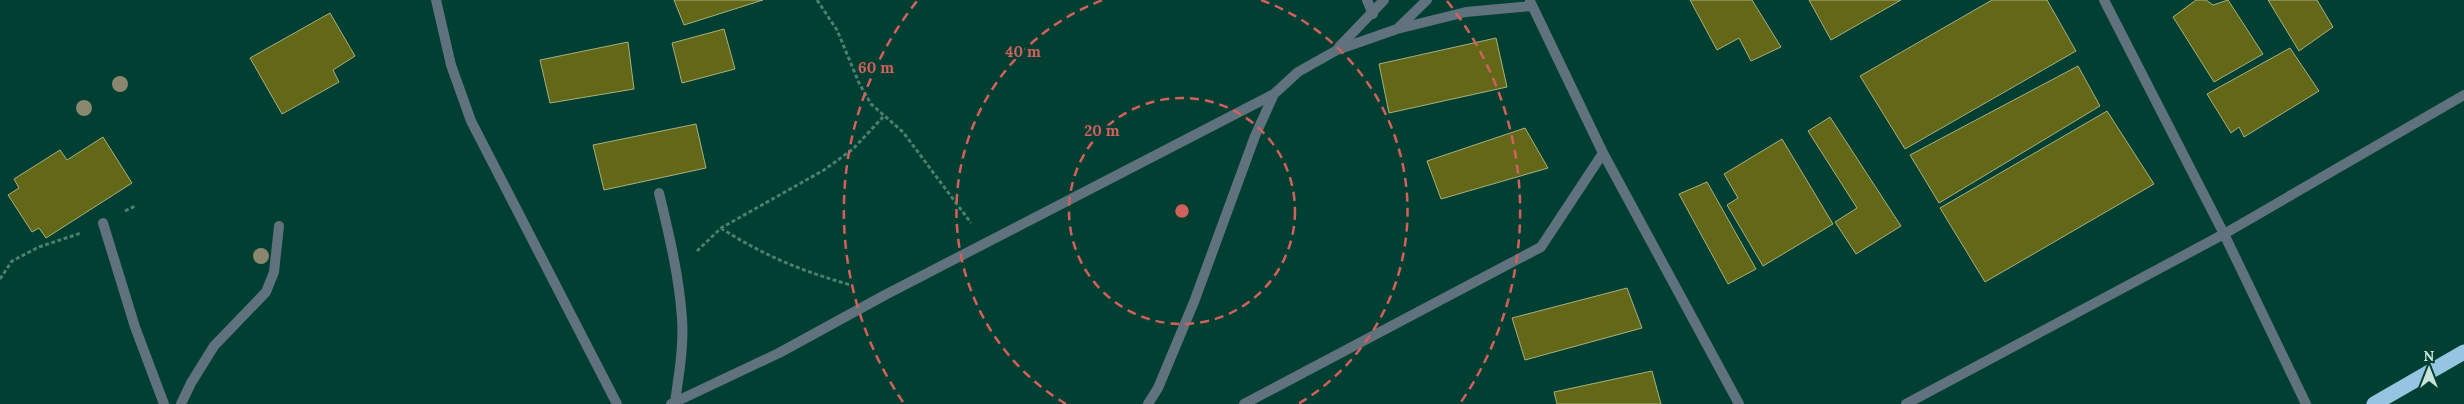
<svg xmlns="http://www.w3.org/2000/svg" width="2464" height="404" viewBox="0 0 2464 404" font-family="Lora,serif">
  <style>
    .building { fill: #626818; stroke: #aaaf81 }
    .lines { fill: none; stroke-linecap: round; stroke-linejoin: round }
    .path { stroke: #4c7e71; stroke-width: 3; stroke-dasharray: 4 2.5; stroke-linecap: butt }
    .lane { stroke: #5f727d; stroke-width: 10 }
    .street { stroke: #5f727d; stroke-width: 10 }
    .highway { stroke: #95c5e0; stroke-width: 15 }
    .tree { fill: #89876e }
    .ring { fill: none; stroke: #d2605d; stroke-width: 2.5; stroke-dasharray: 9 6 }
    .centre { fill: #d2605d; stroke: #003f31; stroke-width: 2.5 }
    .ring-label { font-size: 15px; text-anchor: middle; font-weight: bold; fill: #d2605d; stroke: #003f31; stroke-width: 5; stroke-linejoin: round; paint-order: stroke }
  </style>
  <rect width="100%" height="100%" fill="#003f31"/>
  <!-- building -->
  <path class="building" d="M 674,0 L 763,0 L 684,25 Z
    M 1690,0 L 1752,0 L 1781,47 L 1751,61 L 1739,38 L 1717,50 Z
    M 1809,0 L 1901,0 L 1831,40 Z
    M 1992,0 L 2047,0 L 2076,51 L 1905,149 L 1860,76 Z
    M 2196,0 L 2206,0 L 2213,5 L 2228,0 L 2263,54 L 2214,82 L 2173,17 Z
    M 2268,0 L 2317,0 L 2333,27 L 2299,51 Z
    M 330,13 L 355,56 L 333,70 L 339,82 L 282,114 L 250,58 Z
    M 724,29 L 735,69 L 682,83 L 672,43 Z
    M 1496,38 L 1507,87 L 1389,113 L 1379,64 Z
    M 628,42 L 634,89 L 550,103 L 540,60 Z
    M 2290,48 L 2319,91 L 2244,137 L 2239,127 L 2231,133 L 2207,94 Z
    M 2078,66 L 2100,106 L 1939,203 L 1910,155 Z
    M 2107,111 L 2154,184 L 1985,282 L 1940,208 Z
    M 1830,117 L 1901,226 L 1856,254 L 1835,222 L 1857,208 L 1808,131 Z
    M 696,124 L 706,168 L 604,190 L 593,145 Z
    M 1525,128 L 1548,168 L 1441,199 L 1427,161 Z
    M 103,137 L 132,183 L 46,238 L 39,228 L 32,232 L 8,195 L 19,188 L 14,179 L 60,150 L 67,160 Z
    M 1782,139 L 1833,224 L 1763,266 L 1727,205 L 1738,198 L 1724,174 Z
    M 1707,182 L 1756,269 L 1728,284 L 1679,194 Z
    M 1627,288 L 1642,328 L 1525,360 L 1512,318 Z
    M 1652,371 L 1661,404 L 1557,404 L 1554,392 Z"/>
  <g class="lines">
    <!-- path -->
    <path class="path" d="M 817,0 L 837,30 L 859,83 L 871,104 L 903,132 L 971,223
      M 125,211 L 135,206
      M 721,228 C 762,255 804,272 851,285
      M 697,251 L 721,228 L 824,170 L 853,149 L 883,117
      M 0,279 L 12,261 L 39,247 L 81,233"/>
    <!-- lane -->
    <path class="lane" d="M 103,223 L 135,327 L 164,404
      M 181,404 L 191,383 L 214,346 L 266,292 L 274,272 L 279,226"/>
    <!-- street -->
    <path class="street" d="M 436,0 L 451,65 L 471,121 L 617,404
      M 1367,0 L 1373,14
      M 2104,0 L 2224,234 L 2306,404
      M 1530,1 L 1603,153 L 1739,404
      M 1398,28 L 1427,0
      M 1339,47 L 1384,0
      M 659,193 C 669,234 679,276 682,318 C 684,346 679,374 675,402
      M 671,404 L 779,353 L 885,295 L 1274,94
      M 1148,404 L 1158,388 L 1194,302 L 1255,136 L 1274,94 L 1298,72 L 1337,50 L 1397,29 L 1466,12 L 1532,6
      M 1244,404 L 1541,247 L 1603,153
      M 1906,404 L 2224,234 L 2464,95"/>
    <!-- highway -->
    <path class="highway" d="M 2374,404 L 2464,352"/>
  </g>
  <!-- trees -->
  <g class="tree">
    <circle cx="120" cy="84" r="8"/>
    <circle cx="84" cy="108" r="8"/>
    <circle cx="261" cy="256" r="8"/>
  </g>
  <!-- distance rings -->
  <g class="ring">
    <circle cx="1182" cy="211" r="113"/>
    <path d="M1066 404A225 225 0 0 1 1103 0M1261 0A225 225 0 0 1 1298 404"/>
    <path d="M903 402A338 338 0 0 1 917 1M1447 1A338 338 0 0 1 1461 402"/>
  </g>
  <circle cx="1182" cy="211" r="8" class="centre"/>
  <g class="ring-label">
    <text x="1023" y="57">40 m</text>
    <text x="876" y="73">60 m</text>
    <text x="1102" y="136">20 m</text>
  </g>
  <!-- north arrow -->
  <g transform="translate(2429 369)" stroke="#003f31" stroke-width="4" paint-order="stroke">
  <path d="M0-4L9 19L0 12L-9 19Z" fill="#c8e3da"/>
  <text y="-8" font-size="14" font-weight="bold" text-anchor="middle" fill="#c8e3da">N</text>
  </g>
</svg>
